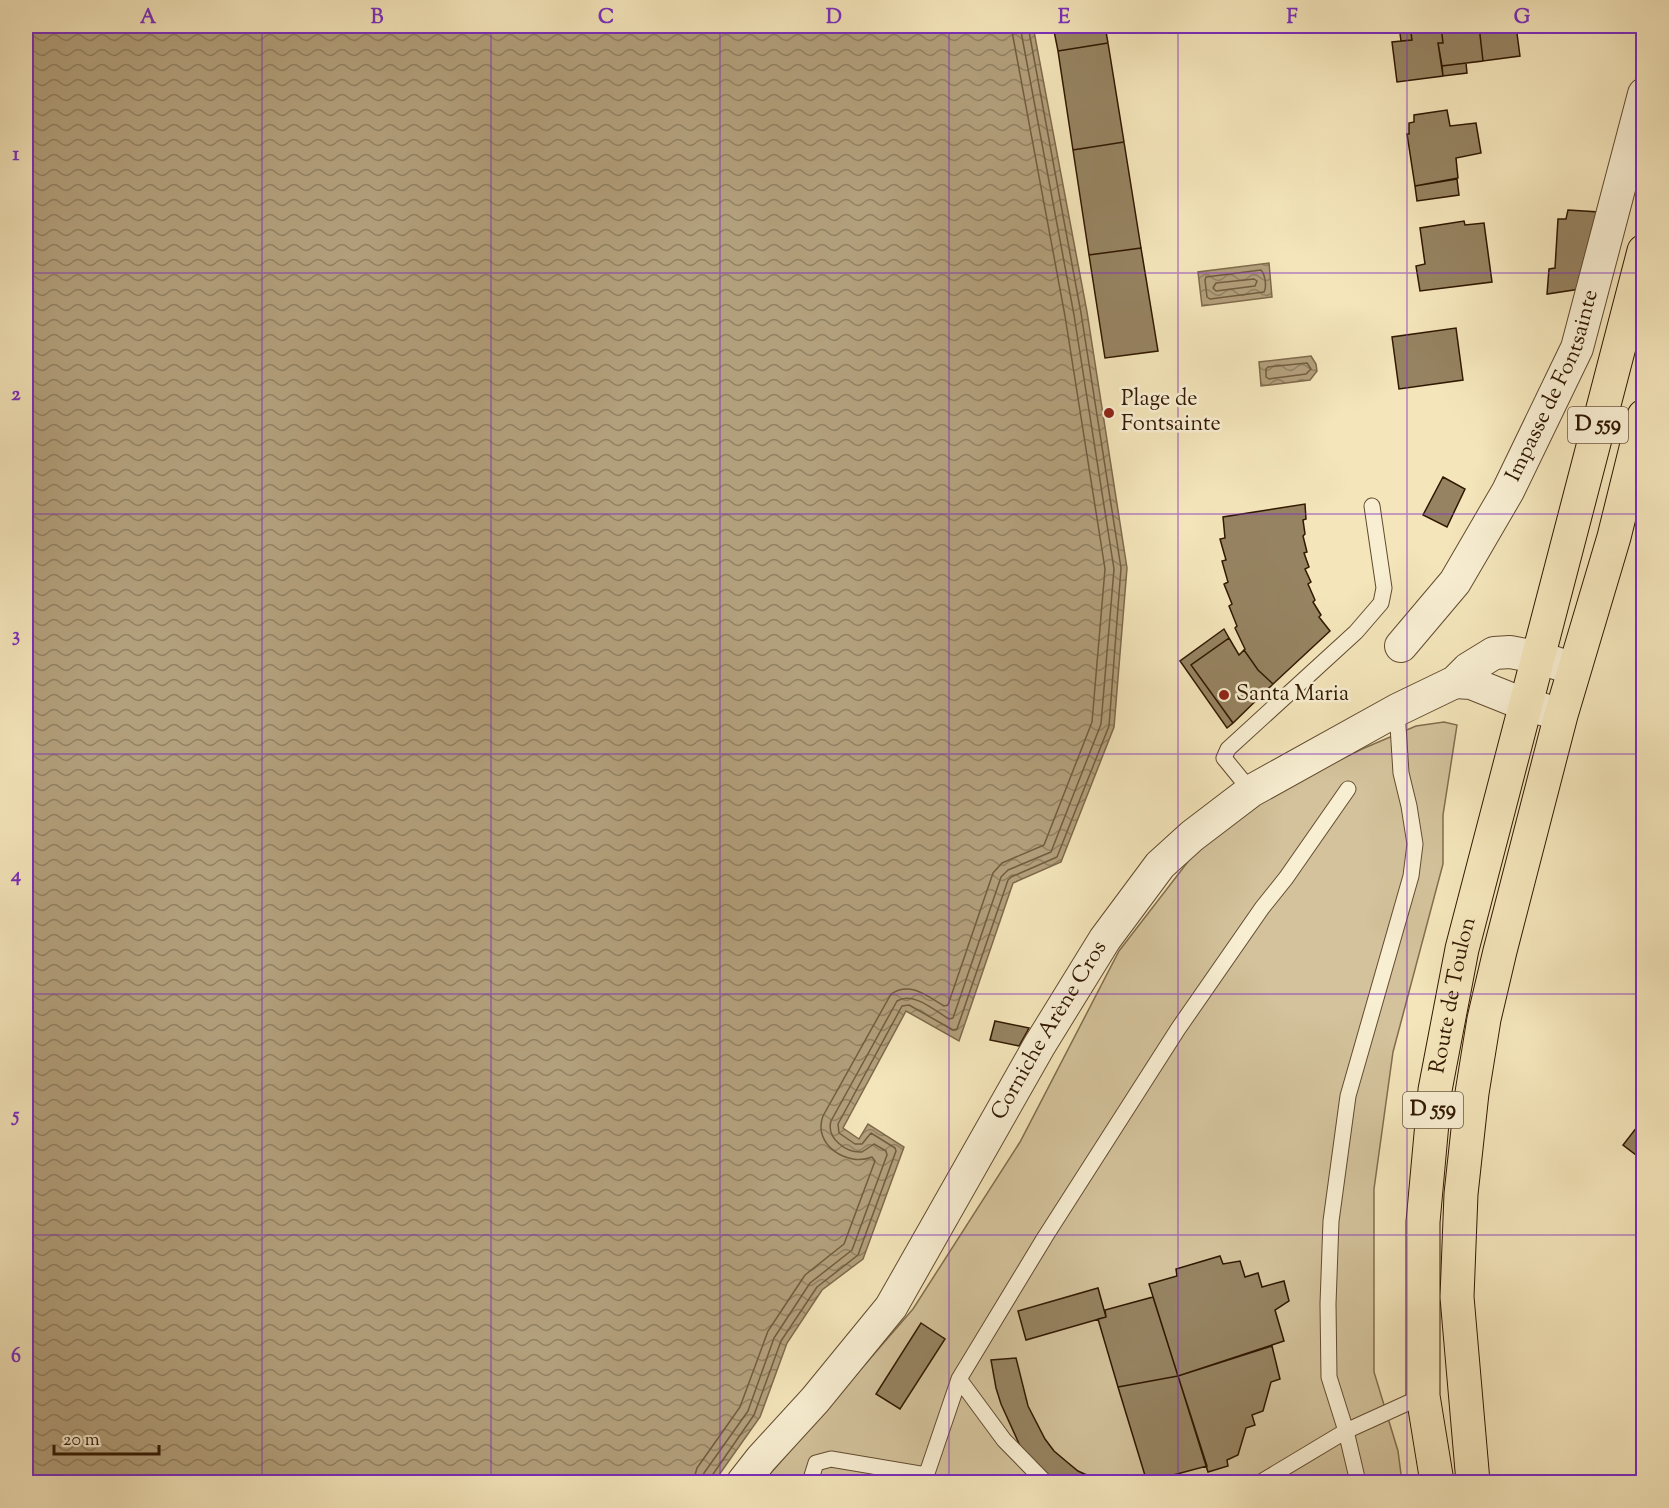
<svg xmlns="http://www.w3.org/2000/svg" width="1669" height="1508" viewBox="0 0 1669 1508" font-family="'Sorts Mill Goudy',serif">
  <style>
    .park { fill: #d3c29b; stroke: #826d4e; stroke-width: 1.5 }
    .water { fill: url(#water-waves); stroke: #7e694a; stroke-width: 1.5 }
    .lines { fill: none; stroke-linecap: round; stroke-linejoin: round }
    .shore { stroke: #725c3e; stroke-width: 1.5 }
    .building { fill: #968361; stroke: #311801; stroke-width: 1.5 }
    .service-casing { stroke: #624b2f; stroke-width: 17 }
    .minor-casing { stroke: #624b2f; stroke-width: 34 }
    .primary-casing { stroke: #311801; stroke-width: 35 }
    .service { stroke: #f8eed2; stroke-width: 15 }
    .minor { stroke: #f8eed2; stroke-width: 32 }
    .primary { stroke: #f4e5ba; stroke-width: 33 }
    .grid { fill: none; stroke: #7b2cbf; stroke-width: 1.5; stroke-opacity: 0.55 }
    .poi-dot { fill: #8f2418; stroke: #f8eed2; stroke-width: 2 }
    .labels { text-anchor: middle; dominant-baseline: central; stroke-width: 5; stroke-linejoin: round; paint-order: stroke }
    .shield { fill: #f8eed2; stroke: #6d5840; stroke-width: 1.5 }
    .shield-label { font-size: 21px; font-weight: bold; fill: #311801 }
    .street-label { font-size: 22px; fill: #311801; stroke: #f8eed2 }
    .poi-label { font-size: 22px; fill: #311801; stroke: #f8eed2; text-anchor: start }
    .neatline { fill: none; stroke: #7b2cbf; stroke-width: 2 }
    .grid-label { font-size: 20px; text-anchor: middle; font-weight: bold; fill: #7b2cbf }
  </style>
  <defs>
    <pattern id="water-waves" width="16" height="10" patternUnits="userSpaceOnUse" patternTransform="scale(1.5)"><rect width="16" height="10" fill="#b29f7b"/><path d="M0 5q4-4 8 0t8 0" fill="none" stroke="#918162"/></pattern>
  </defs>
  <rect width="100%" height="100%" fill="#f4e5ba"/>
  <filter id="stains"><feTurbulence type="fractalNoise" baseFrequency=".00333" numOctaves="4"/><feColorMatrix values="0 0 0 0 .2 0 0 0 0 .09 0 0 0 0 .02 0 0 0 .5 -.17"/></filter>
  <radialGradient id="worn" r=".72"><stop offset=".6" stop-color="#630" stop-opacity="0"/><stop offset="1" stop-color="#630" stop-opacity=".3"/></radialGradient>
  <!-- park -->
  <path class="park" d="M 1444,722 L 1457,725 L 1443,815 L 1443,864 L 1393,1052 L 1374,1189 L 1374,1372 L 1398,1451 L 1402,1482 L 763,1482 L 913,1309 L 1020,1142 L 1119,951 L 1200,846 L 1271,794 L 1362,749 L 1416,726 Z"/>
  <!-- water -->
  <path class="water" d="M 26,26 L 1033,26 L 1087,312 L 1127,568 L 1114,727 L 1061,862 L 1013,883 L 959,1041 L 906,1011 L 843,1128 L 859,1139 L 868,1124 L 904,1147 L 863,1259 L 822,1290 L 787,1343 L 760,1417 L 714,1482 L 26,1482 Z
    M 1269,263 L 1272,297 L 1202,306 L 1198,272 Z
    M 1311,356 L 1316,364 L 1317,371 L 1310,380 L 1261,386 L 1259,362 Z"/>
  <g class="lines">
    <!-- shore -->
    <path class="shore" d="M 1261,270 C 1265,274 1267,287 1264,292 L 1210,299 L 1207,297 L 1205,280 L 1206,277 Z
      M 1254,279 L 1257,281 L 1255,286 L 1216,291 L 1213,288 L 1216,283 Z
      M 1307,363 L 1311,369 L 1306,374 L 1269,379 L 1266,377 L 1266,369 L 1268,367 Z
      M 693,1482 L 697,1468 L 740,1407 L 768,1331 L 805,1275 L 844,1244 L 875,1161 L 872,1157 C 848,1167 812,1145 823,1116 L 891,994 C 910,981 927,996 944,1006 L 948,1005 L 993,873 L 1002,863 L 1044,845 L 1092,722 L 1105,569 L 1065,316 L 1011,26
      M 702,1482 L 704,1473 L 748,1411 L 774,1338 L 810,1283 L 852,1250 L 887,1155 L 886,1151 L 874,1144 L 862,1152 C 846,1153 826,1138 831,1121 L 897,1001 C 913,991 935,1011 949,1019 L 953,1018 L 1001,877 L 1008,870 L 1051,852 L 1101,724 L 1114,569 L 1074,315 L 1020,26
      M 710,1482 L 711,1477 L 754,1415 L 781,1341 L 817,1287 L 858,1255 L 896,1151 L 895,1148 L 871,1133 L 862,1144 L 855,1144 L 839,1133 L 838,1124 L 902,1006 L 909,1005 L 953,1030 L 957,1029 L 1008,880 L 1011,877 L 1057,857 L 1109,726 L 1121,568 L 1081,313 L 1028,26"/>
  </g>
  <!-- building -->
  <path class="building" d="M 1053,26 L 1105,26 L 1108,43 L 1058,51 Z
    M 1399,26 L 1410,26 L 1412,40 L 1401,41 Z
    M 1410,26 L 1441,26 L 1443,43 L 1438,43 L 1443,76 L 1397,82 L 1392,42 L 1412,40 Z
    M 1441,26 L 1479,26 L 1483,61 L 1442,66 L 1438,43 L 1443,43 Z
    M 1479,26 L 1516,26 L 1520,56 L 1483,61 Z
    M 1108,43 L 1124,142 L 1073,150 L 1058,51 Z
    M 1466,63 L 1467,73 L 1443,76 L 1442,66 Z
    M 1447,110 L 1450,126 L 1476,123 L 1481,153 L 1456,158 L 1458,178 L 1415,186 L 1407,134 L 1409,134 L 1409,123 L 1414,122 L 1414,115 Z
    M 1124,142 L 1141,248 L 1089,255 L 1073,150 Z
    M 1457,179 L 1459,195 L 1417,201 L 1415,186 Z
    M 1568,210 L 1599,212 L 1580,289 L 1547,294 L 1549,269 L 1555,268 L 1558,219 L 1566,219 Z
    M 1464,221 L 1465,225 L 1484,223 L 1492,282 L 1420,291 L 1416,266 L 1425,264 L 1420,228 Z
    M 1141,248 L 1158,351 L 1105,358 L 1089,255 Z
    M 1456,328 L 1463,380 L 1399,389 L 1392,337 Z
    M 1443,477 L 1465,489 L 1447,527 L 1423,515 Z
    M 1305,504 L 1306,519 L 1303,520 L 1305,534 L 1303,536 L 1307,552 L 1304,553 L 1309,567 L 1305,569 L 1311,582 L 1308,584 L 1315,600 L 1313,602 L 1321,615 L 1319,617 L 1330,631 L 1273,684 L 1258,670 L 1244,650 L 1245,649 L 1235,628 L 1237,626 L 1229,606 L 1232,604 L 1224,584 L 1228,582 L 1222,561 L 1226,560 L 1220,539 L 1225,538 L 1223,517 Z
    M 1224,629 L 1229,638 L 1191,665 L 1233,723 L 1227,728 L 1180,661 Z
    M 1229,638 L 1239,655 L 1244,650 L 1258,670 L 1273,684 L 1233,723 L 1191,665 Z
    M 995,1021 L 1029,1028 L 1019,1046 L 990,1040 Z
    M 1644,1118 L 1644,1161 L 1623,1145 Z
    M 1220,1256 L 1223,1264 L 1240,1261 L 1245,1277 L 1258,1273 L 1262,1287 L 1284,1281 L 1289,1301 L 1275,1310 L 1284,1341 L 1178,1376 L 1149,1284 L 1177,1276 L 1176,1269 Z
    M 1098,1288 L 1106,1317 L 1026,1340 L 1018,1311 Z
    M 1153,1297 L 1178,1376 L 1118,1387 L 1098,1319 L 1106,1317 L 1105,1310 Z
    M 921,1323 L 945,1339 L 900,1409 L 876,1394 Z
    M 1272,1346 L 1280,1379 L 1271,1382 L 1263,1411 L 1252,1415 L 1255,1425 L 1246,1428 L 1238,1455 L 1227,1460 L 1228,1466 L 1208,1472 L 1178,1376 Z
    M 1016,1358 L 1028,1406 L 1045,1439 L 1054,1451 L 1067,1462 L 1078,1471 L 1102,1482 L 1051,1482 L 1021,1448 L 1001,1404 L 996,1388 L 991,1360 Z
    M 1178,1376 L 1207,1466 L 1147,1482 L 1118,1387 Z"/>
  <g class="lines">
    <!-- service casing -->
    <g class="service-casing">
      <path id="service" d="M 1251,791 L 1224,758 L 1228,749 L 1356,632 L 1381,603 L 1384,588 L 1372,506
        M 959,1379 L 1004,1440 L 1045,1482
        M 810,1482 L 816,1463 L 831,1459 L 926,1475
        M 924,1482 L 959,1379 L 1045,1237 L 1178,1029 L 1262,908 L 1286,878 L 1348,789
        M 1261,1482 L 1346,1431 L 1423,1396
        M 1358,1482 L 1346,1431 L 1329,1377 L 1328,1304 L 1331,1221 L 1348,1096 L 1411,876 L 1415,844 L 1409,806 L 1401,773 L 1397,710"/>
    </g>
    <!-- minor casing -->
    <g class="minor-casing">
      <g id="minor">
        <path id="s1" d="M 1401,646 L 1455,582 L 1508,491 L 1577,348 L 1644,94"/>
        <path d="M 1455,682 L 1471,683 L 1516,701 L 1561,715"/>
        <path id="s2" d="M 743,1482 L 761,1459 L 815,1400 L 891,1307 L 1039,1046 L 1105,939 L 1160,865 L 1192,836 L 1251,791 L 1397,710 L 1455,682 L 1468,669 L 1494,653 L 1510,652 L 1537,657 L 1574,669"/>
      </g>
    </g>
    <!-- primary casing -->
    <g class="primary-casing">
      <g id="primary">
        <path id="s3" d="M 1437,1482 L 1423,1396 L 1423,1222 L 1435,1090 L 1462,949 L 1644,251"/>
        <path d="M 1473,1482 L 1457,1297 L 1461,1194 L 1472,1093 L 1484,1019 L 1500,951 L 1561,715 L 1614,537 L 1644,416"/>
      </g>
    </g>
    <!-- service -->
    <use href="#service" class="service"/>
    <!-- minor -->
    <use href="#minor" class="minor"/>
    <!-- primary -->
    <use href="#primary" class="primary"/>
  </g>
  <!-- grid -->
  <path class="grid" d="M 262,26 L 262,1482M 491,26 L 491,1482M 720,26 L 720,1482M 949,26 L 949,1482M 1178,26 L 1178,1482M 1407,26 L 1407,1482M 26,273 L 1644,273M 26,514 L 1644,514M 26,754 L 1644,754M 26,994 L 1644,994M 26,1235 L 1644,1235"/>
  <!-- markers -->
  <g class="poi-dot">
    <circle cx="1109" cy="413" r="6"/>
    <circle cx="1224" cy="695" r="6"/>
  </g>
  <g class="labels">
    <!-- shield labels -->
    <g class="shield">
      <rect x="1568" y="407" width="60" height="36" rx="4.5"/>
      <rect x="1403" y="1092" width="60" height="36" rx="4.5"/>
    </g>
    <g class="shield-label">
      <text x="1598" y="425">D 559</text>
      <text x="1433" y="1110">D 559</text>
    </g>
    <!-- street labels -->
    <g class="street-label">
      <text stroke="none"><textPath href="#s1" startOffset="304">Impasse de Fontsainte</textPath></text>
      <text stroke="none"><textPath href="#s3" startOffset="490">Route de Toulon</textPath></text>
      <text stroke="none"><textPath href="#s2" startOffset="548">Corniche Arène Cros</textPath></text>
    </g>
    <!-- poi labels -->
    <g class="poi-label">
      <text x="1121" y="400">Plage de<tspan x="1121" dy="25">Fontsainte</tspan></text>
      <text x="1236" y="695">Santa Maria</text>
    </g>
  </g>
  <!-- margin -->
  <rect width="1669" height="1508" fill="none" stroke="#f4e5ba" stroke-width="66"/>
  <!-- scale -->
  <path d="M54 1445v9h105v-9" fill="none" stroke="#311801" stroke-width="3"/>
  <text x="63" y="1445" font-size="18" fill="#311801" stroke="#f8eed2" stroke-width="4.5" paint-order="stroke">20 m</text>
  <rect x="33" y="33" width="1603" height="1442" class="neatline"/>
  <g class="grid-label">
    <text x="148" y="23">A</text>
    <text x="377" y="23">B</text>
    <text x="606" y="23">C</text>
    <text x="834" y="23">D</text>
    <text x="1064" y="23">E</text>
    <text x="1292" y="23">F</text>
    <text x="1522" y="23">G</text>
    <text x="16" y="160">1</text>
    <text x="16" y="400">2</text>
    <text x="16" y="641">3</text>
    <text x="16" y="881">4</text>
    <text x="16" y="1121">5</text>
    <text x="16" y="1362">6</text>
  </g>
  <rect width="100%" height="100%" filter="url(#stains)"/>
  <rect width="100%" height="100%" fill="url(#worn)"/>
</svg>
